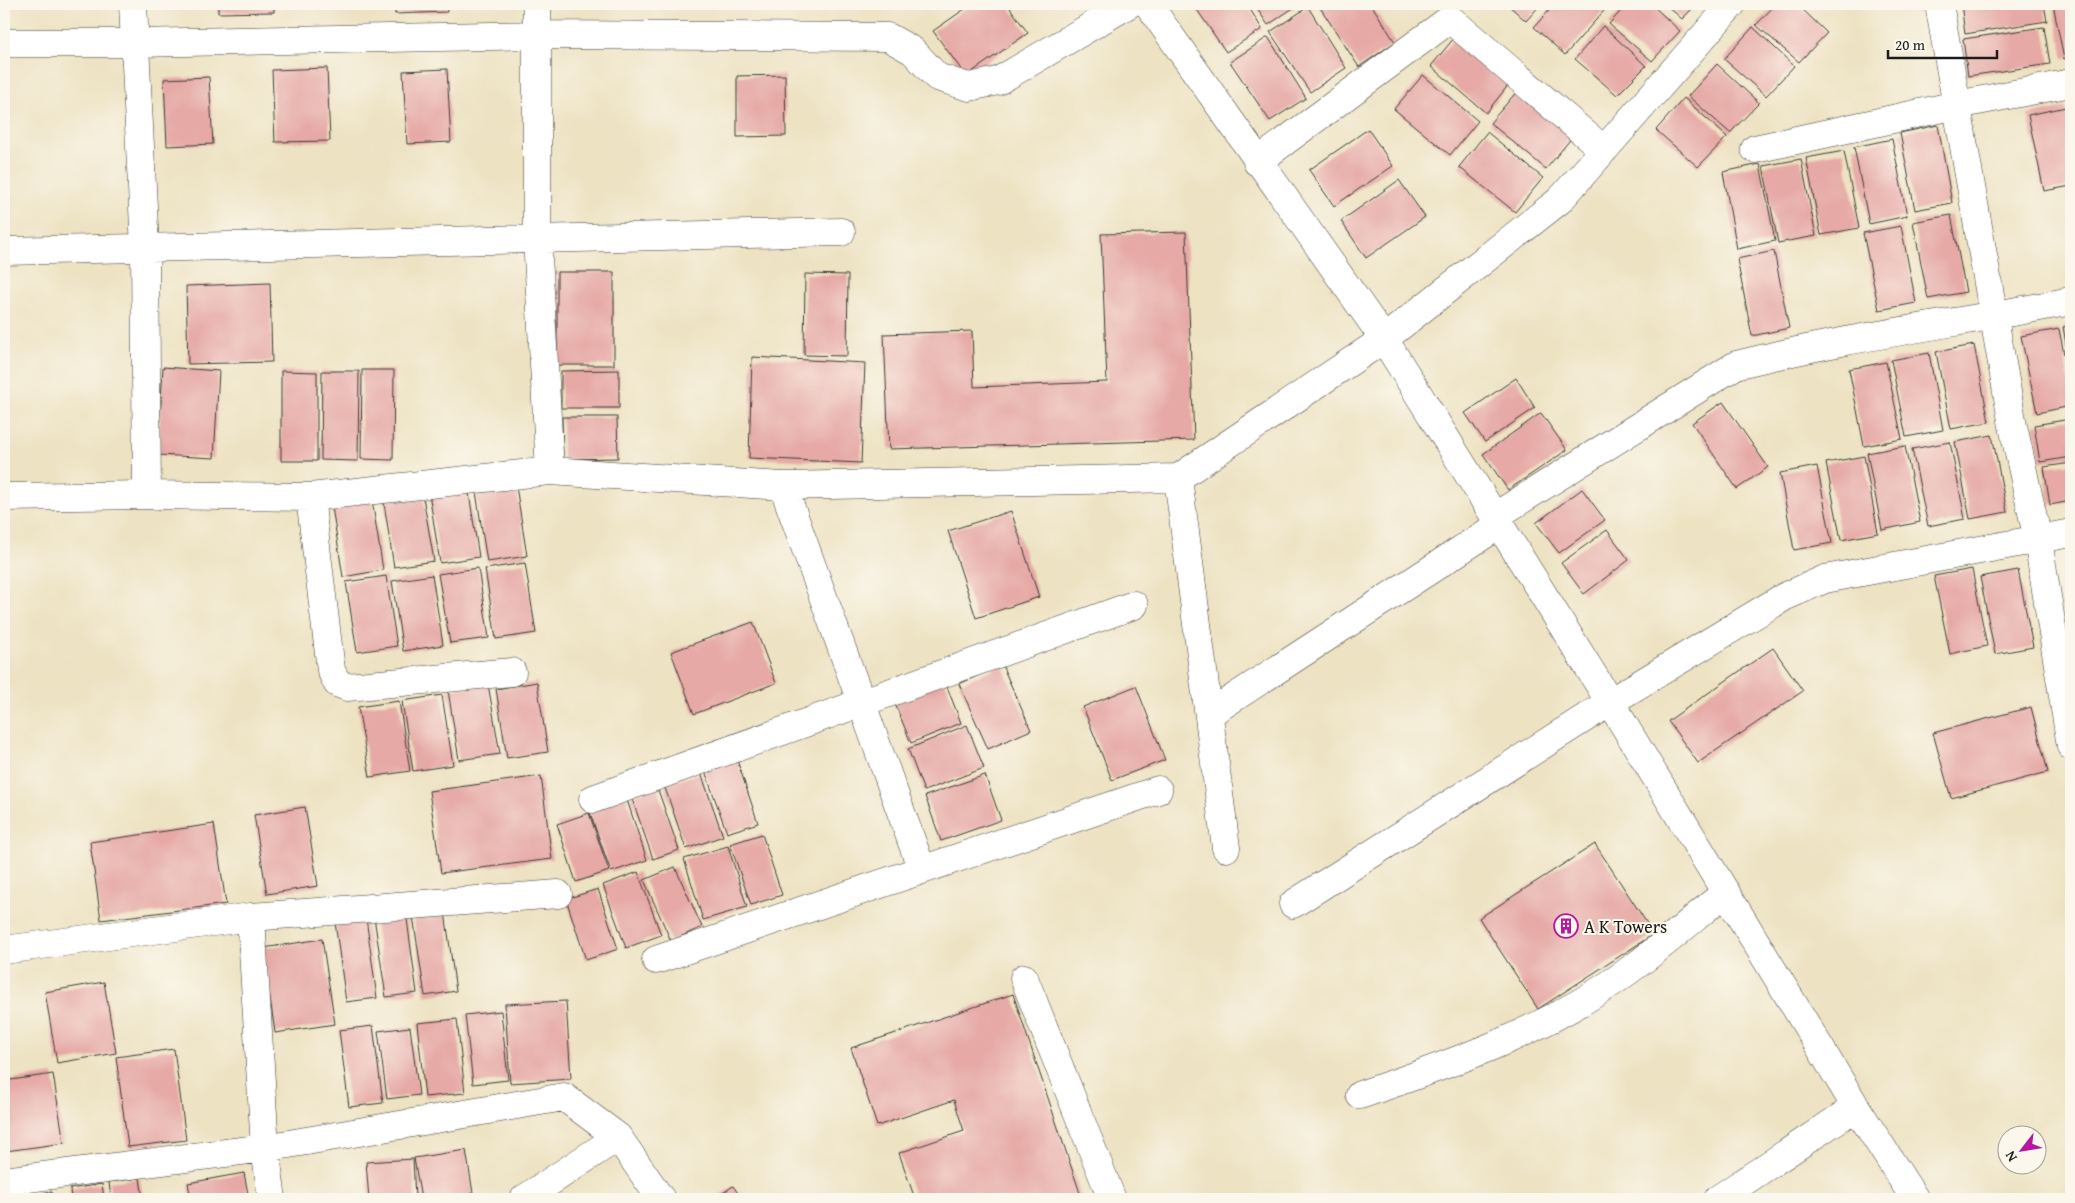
<svg xmlns="http://www.w3.org/2000/svg" width="2075" height="1203" viewBox="0 0 2075 1203" font-family="'Gentium Book Plus',serif">
  <style>
    .building { fill: #e6a9a5 }
    .lines { fill: none; stroke-linecap: round; stroke-linejoin: round }
    .minor-casing { stroke: #3b3a35; stroke-width: 29 }
    .minor { stroke: #fff; stroke-width: 28 }
    .labels { text-anchor: middle; dominant-baseline: central; stroke-width: 4; stroke-linejoin: round; paint-order: stroke }
    .poi-label { font-size: 18px; fill: #1c1c1c; stroke: #fbf7ec; text-anchor: start }
  </style>
  <rect width="100%" height="100%" fill="#fbf7ec"/>
  <filter id="ink" filterUnits="userSpaceOnUse"><feTurbulence type="fractalNoise" baseFrequency=".02" numOctaves="2"/><feDisplacementMap in="SourceGraphic" scale="10" xChannelSelector="R" yChannelSelector="G"/><feConvolveMatrix kernelMatrix="1 2 1 2 8 2 1 2 1" color-interpolation-filters="sRGB"/></filter>
  <filter id="wash" filterUnits="userSpaceOnUse"><feTurbulence type="fractalNoise" baseFrequency=".0096" numOctaves="4" result="noise"/><feDisplacementMap in="SourceGraphic" scale="20" xChannelSelector="R" yChannelSelector="G"/><feGaussianBlur stdDeviation="1.12" result="paint"/><feColorMatrix in="noise" values="0 0 0 0 0 0 0 0 0 0 0 0 0 0 0 0 0 1.4 0 .05"/><feComposite in="paint" operator="in"/></filter>
  <g filter="url(#wash)">
    <rect width="100%" height="100%" fill="#ede2c2"/>
    <g id="blocks">
      <!-- building -->
      <path class="building" d="M 218,4 L 274,4 L 274,12 L 218,13 Z
        M 394,4 L 446,4 L 447,12 L 395,14 Z
        M 972,4 L 1007,4 L 1028,33 L 966,76 L 933,31 Z
        M 1193,4 L 1247,4 L 1262,29 L 1226,52 Z
        M 1254,4 L 1299,4 L 1268,25 Z
        M 1322,4 L 1371,4 L 1395,42 L 1359,67 L 1319,6 Z
        M 1507,4 L 1541,4 L 1526,21 Z
        M 1555,4 L 1610,4 L 1565,55 L 1534,27 Z
        M 1627,4 L 1651,4 L 1680,31 L 1652,61 L 1609,24 Z
        M 1665,4 L 1697,4 L 1682,19 Z
        M 1776,4 L 1797,4 L 1827,33 L 1799,62 L 1756,25 Z
        M 1961,4 L 2044,4 L 2047,21 L 1965,34 Z
        M 2053,4 L 2071,4 L 2071,57 L 2064,59 Z
        M 1308,7 L 1346,68 L 1310,92 L 1270,32 Z
        M 1603,26 L 1646,66 L 1617,95 L 1575,59 Z
        M 1753,27 L 1794,66 L 1766,96 L 1724,59 Z
        M 2044,27 L 2050,64 L 1968,76 L 1963,39 Z
        M 1459,32 L 1514,78 L 1486,113 L 1431,66 Z
        M 1268,37 L 1306,98 L 1270,121 L 1230,62 Z
        M 1717,64 L 1759,103 L 1730,133 L 1688,96 Z
        M 327,68 L 330,141 L 275,142 L 272,70 Z
        M 447,69 L 451,142 L 407,144 L 403,71 Z
        M 785,75 L 786,136 L 737,137 L 737,76 Z
        M 1423,75 L 1478,121 L 1450,155 L 1394,109 Z
        M 209,77 L 213,144 L 167,146 L 164,79 Z
        M 1519,89 L 1574,135 L 1546,169 L 1490,123 Z
        M 1684,98 L 1727,137 L 1698,167 L 1656,130 Z
        M 2066,107 L 2071,133 L 2071,186 L 2044,191 L 2028,115 Z
        M 1938,125 L 1952,203 L 1915,210 L 1900,133 Z
        M 1368,129 L 1393,166 L 1334,206 L 1309,170 Z
        M 1487,132 L 1543,178 L 1515,212 L 1459,167 Z
        M 1892,139 L 1907,216 L 1869,224 L 1854,147 Z
        M 1844,151 L 1859,228 L 1821,235 L 1806,158 Z
        M 1801,159 L 1816,236 L 1778,243 L 1763,166 Z
        M 1760,164 L 1775,241 L 1737,249 L 1723,172 Z
        M 1399,180 L 1425,217 L 1366,258 L 1341,221 Z
        M 1951,215 L 1966,292 L 1928,299 L 1913,222 Z
        M 1901,226 L 1916,303 L 1879,310 L 1863,233 Z
        M 1186,232 L 1194,440 L 889,449 L 884,334 L 972,331 L 974,387 L 1107,382 L 1101,234 Z
        M 1774,251 L 1789,328 L 1752,336 L 1737,259 Z
        M 557,272 L 614,272 L 614,365 L 557,365 Z
        M 805,274 L 848,275 L 847,356 L 804,355 Z
        M 270,283 L 272,362 L 188,364 L 186,286 Z
        M 2071,325 L 2071,365 L 2070,365 L 2063,327 Z
        M 2059,329 L 2071,390 L 2071,406 L 2037,413 L 2021,336 Z
        M 1974,345 L 1989,422 L 1951,429 L 1936,352 Z
        M 1929,353 L 1943,430 L 1906,437 L 1891,360 Z
        M 752,357 L 865,363 L 861,463 L 749,458 Z
        M 1886,362 L 1902,439 L 1864,446 L 1849,369 Z
        M 163,367 L 219,371 L 214,458 L 158,455 Z
        M 362,370 L 394,370 L 393,460 L 361,459 Z
        M 619,370 L 619,408 L 561,408 L 561,371 Z
        M 281,371 L 317,372 L 317,461 L 281,461 Z
        M 322,371 L 359,371 L 358,461 L 321,460 Z
        M 1516,378 L 1535,408 L 1485,442 L 1465,413 Z
        M 1723,402 L 1768,467 L 1737,489 L 1692,423 Z
        M 1541,413 L 1567,450 L 1508,490 L 1483,454 Z
        M 562,417 L 617,417 L 618,458 L 563,459 Z
        M 2071,419 L 2071,457 L 2040,462 L 2034,425 Z
        M 1992,435 L 2007,512 L 1970,519 L 1955,442 Z
        M 1950,442 L 1965,519 L 1928,526 L 1912,449 Z
        M 1905,446 L 1920,522 L 1882,530 L 1867,453 Z
        M 1864,456 L 1878,533 L 1841,540 L 1826,463 Z
        M 2071,463 L 2071,501 L 2050,505 L 2044,467 Z
        M 1817,466 L 1832,543 L 1794,550 L 1780,473 Z
        M 516,486 L 527,556 L 487,562 L 476,492 Z
        M 468,487 L 479,557 L 440,563 L 429,493 Z
        M 1582,489 L 1605,520 L 1559,553 L 1536,523 Z
        M 422,491 L 434,561 L 394,567 L 383,497 Z
        M 372,500 L 383,570 L 343,577 L 332,507 Z
        M 1011,511 L 1039,597 L 976,618 L 948,531 Z
        M 1607,530 L 1629,560 L 1584,594 L 1561,563 Z
        M 525,563 L 536,633 L 496,639 L 485,569 Z
        M 478,568 L 489,638 L 450,643 L 438,574 Z
        M 1972,569 L 1987,646 L 1950,654 L 1934,576 Z
        M 2018,570 L 2033,647 L 1995,654 L 1980,577 Z
        M 432,575 L 443,645 L 403,651 L 392,581 Z
        M 386,576 L 397,646 L 357,652 L 346,582 Z
        M 753,622 L 776,683 L 694,714 L 671,652 Z
        M 1773,648 L 1803,691 L 1698,763 L 1668,721 Z
        M 1002,665 L 1031,730 L 988,749 L 959,684 Z
        M 944,679 L 961,723 L 911,743 L 893,699 Z
        M 537,682 L 548,752 L 507,758 L 496,689 Z
        M 488,684 L 500,754 L 459,760 L 448,690 Z
        M 1136,686 L 1165,760 L 1112,780 L 1083,707 Z
        M 442,695 L 453,765 L 413,771 L 402,701 Z
        M 399,701 L 410,771 L 370,777 L 358,707 Z
        M 2031,707 L 2048,772 L 1951,798 L 1933,733 Z
        M 967,725 L 984,768 L 924,791 L 908,749 Z
        M 737,760 L 758,823 L 727,833 L 705,771 Z
        M 701,773 L 723,836 L 686,849 L 664,785 Z
        M 985,775 L 1001,820 L 941,841 L 925,796 Z
        M 541,776 L 552,859 L 441,873 L 429,791 Z
        M 657,787 L 679,850 L 653,859 L 631,796 Z
        M 626,797 L 647,860 L 611,872 L 589,810 Z
        M 305,807 L 318,886 L 267,894 L 254,815 Z
        M 589,813 L 609,871 L 576,882 L 557,824 Z
        M 214,824 L 226,904 L 101,920 L 90,842 Z
        M 762,834 L 782,895 L 751,905 L 730,844 Z
        M 1595,844 L 1654,934 L 1538,1009 L 1479,918 Z
        M 728,846 L 747,907 L 703,920 L 684,859 Z
        M 675,867 L 702,927 L 671,941 L 644,880 Z
        M 638,872 L 661,935 L 626,948 L 603,885 Z
        M 598,889 L 618,949 L 586,960 L 566,899 Z
        M 406,912 L 417,993 L 386,997 L 374,917 Z
        M 445,912 L 456,991 L 425,996 L 413,916 Z
        M 366,918 L 377,998 L 346,1002 L 335,922 Z
        M 322,939 L 335,1024 L 275,1033 L 263,948 Z
        M 104,982 L 116,1053 L 57,1063 L 45,992 Z
        M 1013,994 L 1082,1199 L 915,1199 L 899,1153 L 964,1131 L 954,1100 L 877,1126 L 851,1048 Z
        M 566,1001 L 571,1079 L 510,1083 L 505,1004 Z
        M 501,1011 L 508,1080 L 473,1084 L 465,1015 Z
        M 457,1019 L 465,1093 L 425,1097 L 417,1023 Z
        M 373,1026 L 383,1103 L 349,1107 L 339,1030 Z
        M 410,1027 L 419,1095 L 387,1099 L 378,1031 Z
        M 174,1049 L 186,1140 L 128,1147 L 116,1057 Z
        M 53,1074 L 64,1143 L 6,1151 L 4,1140 L 4,1081 Z
        M 466,1150 L 474,1199 L 421,1199 L 414,1158 Z
        M 413,1159 L 415,1199 L 369,1199 L 366,1162 Z
        M 244,1173 L 249,1199 L 191,1199 L 188,1183 Z
        M 140,1178 L 143,1199 L 111,1199 L 109,1182 Z
        M 102,1184 L 104,1199 L 71,1199 L 70,1189 Z
        M 733,1186 L 742,1199 L 714,1199 Z
        M 52,1192 L 53,1199 L 20,1199 L 20,1196 Z"/>
    </g>
  </g>
  <g filter="url(#ink)">
    <use href="#blocks" fill-opacity="0" stroke="#3b3a35" stroke-width="1"/>
    <g class="lines">
      <!-- minor casing -->
      <g class="minor-casing">
        <path id="minor" d="M 133,4 L 145,248 L 147,495
          M 537,4 L 537,238 L 550,471
          M 1148,4 L 1384,339 L 1610,702 L 1856,1107 L 1915,1199
          M 1939,4 L 2013,426 L 2038,540 L 2071,746
          M 4,43 L 134,43 L 536,35 L 888,37 L 913,51 L 937,77 L 969,87 L 998,81 L 1129,4
          M 1755,149 L 1957,105 L 2071,83
          M 1257,162 L 1450,19 L 1604,150
          M 4,251 L 841,232
          M 1178,478 L 1226,848
          M 783,486 L 922,870
          M 4,497 L 147,495 L 310,497 L 550,471 L 783,486 L 1178,478 L 1384,339 L 1560,200 L 1732,4
          M 310,497 L 331,670 L 337,683 L 347,687 L 512,672
          M 1494,517 L 1736,365 C 1846,337 1960,323 2071,301
          M 1209,714 L 1499,525
          M 593,799 L 1134,605
          M 1293,904 L 1610,702 L 1784,597 L 1825,579 L 2071,533
          M 251,917 L 265,1148 L 272,1199
          M 4,950 L 251,917 L 558,894
          M 656,960 L 1158,790
          M 1024,978 L 1112,1199
          M 1360,1095 C 1454,1063 1551,1029 1631,969 C 1664,945 1694,918 1726,892
          M 4,1181 L 265,1148 L 564,1097 L 618,1137 L 661,1199
          M 524,1199 L 618,1137
          M 1718,1199 L 1856,1107"/>
      </g>
      <!-- minor -->
      <use href="#minor" class="minor"/>
    </g>
  </g>
  <!-- icons -->
  <defs>
    <g id="building-ring" transform="scale(1.25)"><circle r="9.5" fill="#fbf7ec" stroke="#b5179e" stroke-width="1.5"/><path d="M-4-6H4V6H1V3H-1V6H-4ZM-2.5-4.3h1.7v1.8h-1.7ZM.8-4.3h1.7v1.8H.8ZM-2.5-1h1.7V.8h-1.7ZM.8-1h1.7V.8H.8Z" fill="#b5179e"/></g>
  </defs>
  <g fill-rule="evenodd">
    <use href="#building-ring" x="1566" y="926"/>
  </g>
  <g class="labels">
    <!-- poi labels -->
    <g class="poi-label">
      <text x="1584" y="926">A K Towers</text>
    </g>
  </g>
  <!-- margin -->
  <rect width="2075" height="1203" fill="none" stroke="#fbf7ec" stroke-width="20"/>
  <!-- north arrow -->
  <g transform="translate(2022 1150) rotate(239)"><circle r="24" fill="#fbf7ec" stroke="#a29f99"/>
  <path d="M0-4L9 19L0 12L-9 19Z" fill="#b5179e"/>
  <text y="-8" font-size="14" font-weight="bold" text-anchor="middle" fill="#1c1c1c">N</text>
  </g>
  <!-- scale -->
  <path d="M1888 50v8h109v-8" fill="none" stroke="#1c1c1c" stroke-width="2.5"/>
  <text x="1895" y="50" font-size="15" fill="#1c1c1c" stroke="#fbf7ec" stroke-width="4" paint-order="stroke">20 m</text>
</svg>
